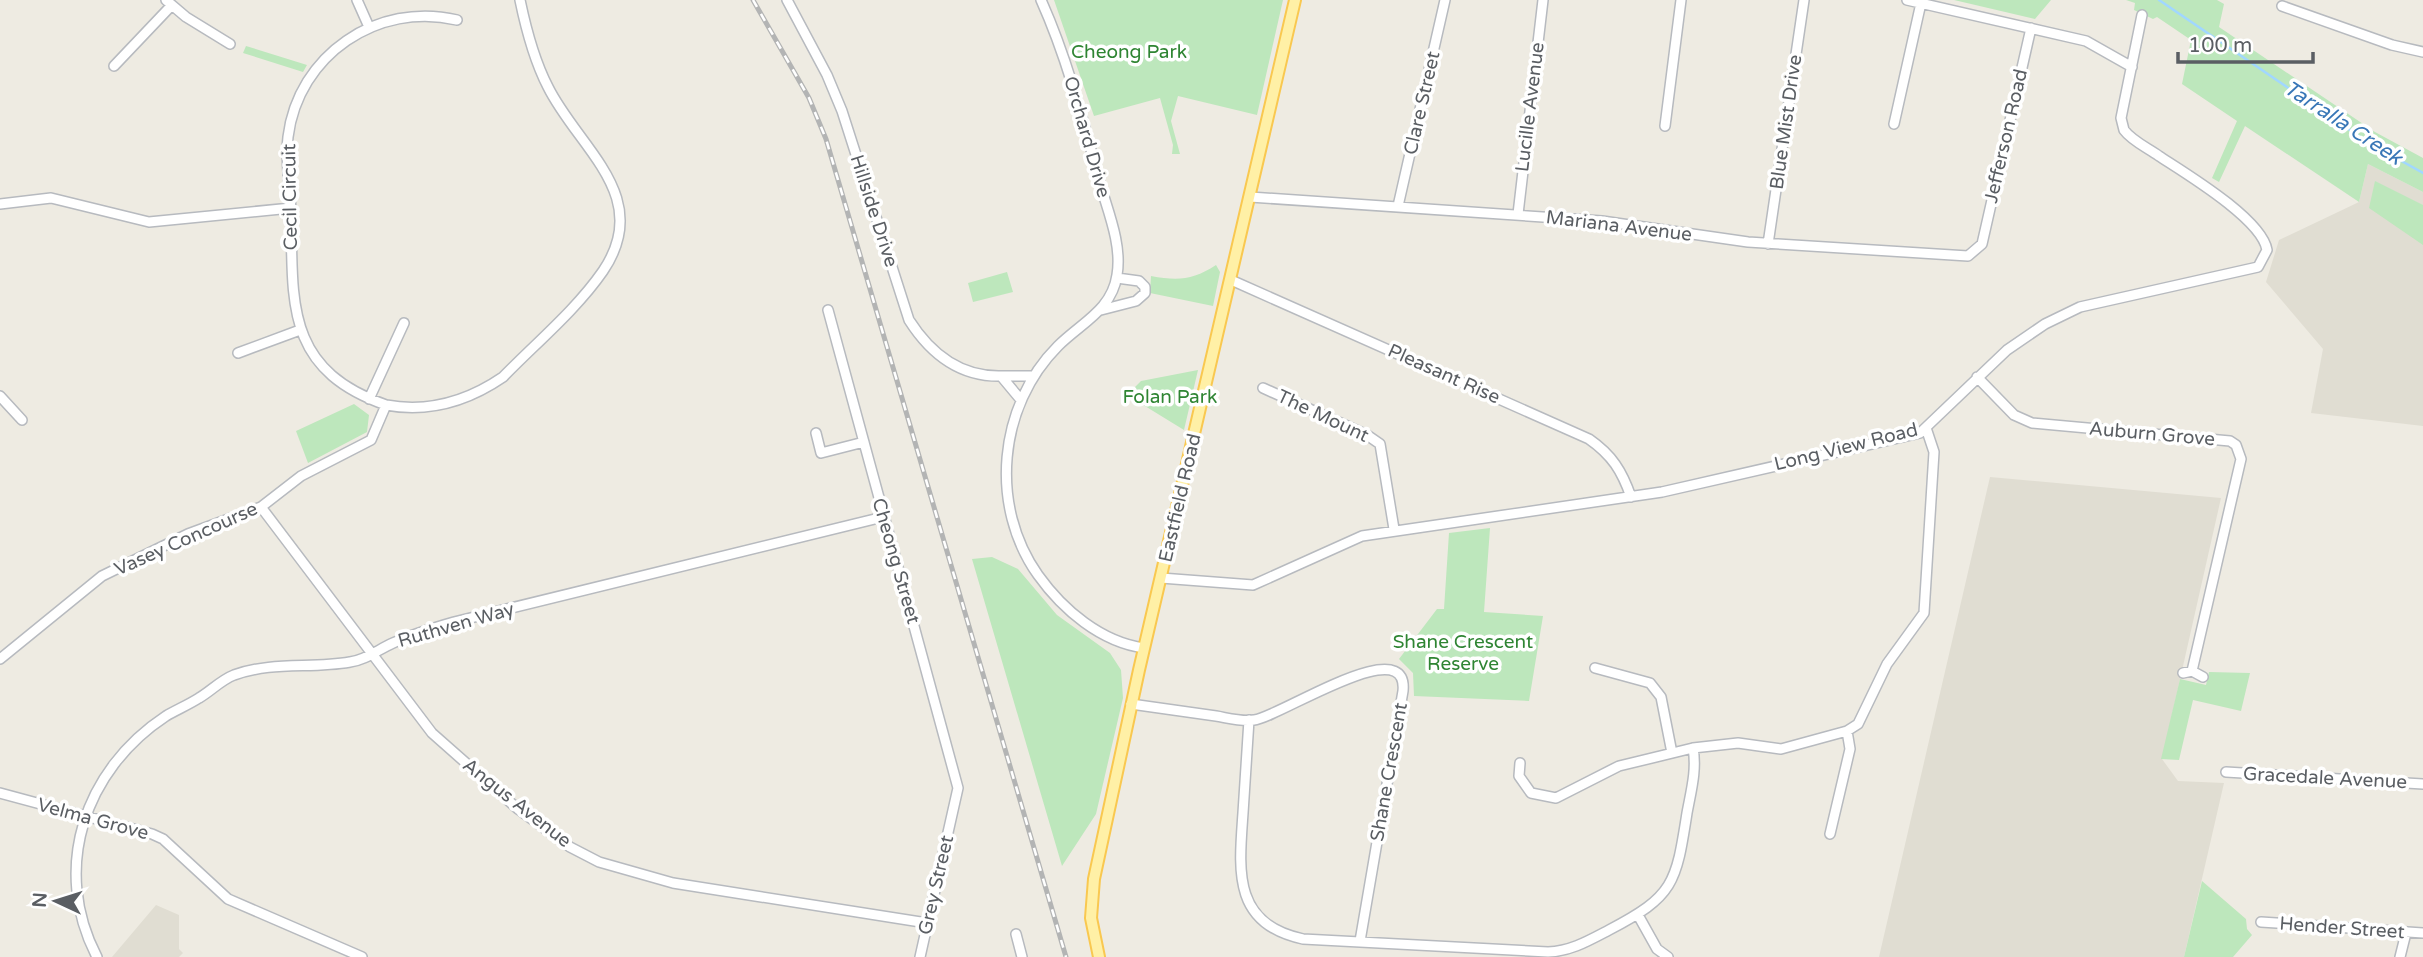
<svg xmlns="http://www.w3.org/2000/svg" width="2423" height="957" viewBox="0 0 2423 957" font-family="'Varela Round',sans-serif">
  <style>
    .education { fill: #e0ddd2 }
    .green { fill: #bde7bc }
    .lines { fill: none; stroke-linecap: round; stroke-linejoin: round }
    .stream { stroke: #a1d7ff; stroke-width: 2.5 }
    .minor-casing { stroke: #b7babf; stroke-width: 12 }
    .major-casing { stroke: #f9c850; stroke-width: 14 }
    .minor { stroke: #fff; stroke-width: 9 }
    .major { stroke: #fff0a6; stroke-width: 10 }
    .rail-casing { stroke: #b3b4b4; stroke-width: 5 }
    .rail { stroke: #fff; stroke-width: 2.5; stroke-dasharray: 8; stroke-linecap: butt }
    .labels { text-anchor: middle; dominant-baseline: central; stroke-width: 7; stroke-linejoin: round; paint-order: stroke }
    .park-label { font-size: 19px; fill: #2f8533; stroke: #fff }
    .street-label { font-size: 19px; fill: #5a5e63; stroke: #fff }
    .water-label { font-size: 21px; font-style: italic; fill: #3977b7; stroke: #fff }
  </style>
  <rect width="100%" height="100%" fill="#eeebe2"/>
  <!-- education -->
  <path class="education" d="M 2368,164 L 2423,192 L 2423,426 L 2311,413 L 2323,349 L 2266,282 L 2279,240 L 2359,202 Z
    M 1990,477 L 2221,498 L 2162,759 L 2178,781 L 2224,783 L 2184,957 L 1879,957 Z
    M 156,905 L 179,915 L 179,949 L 183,953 L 179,957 L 112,957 Z"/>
  <!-- green -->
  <path class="green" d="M 1054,0 L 1283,0 L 1257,115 L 1178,96 L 1171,121 L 1180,154 L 1172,154 L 1173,145 L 1160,98 L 1094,116 Z
    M 1954,0 L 2051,0 L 2035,19 Z
    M 2126,0 L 2217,0 L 2224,4 L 2219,27 L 2375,132 L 2423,158 L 2423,192 L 2368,164 L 2359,202 L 2245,126 L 2219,182 L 2212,178 L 2237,121 L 2182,84 L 2191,40 L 2157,17 L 2153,19 L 2134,10 L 2135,3 Z
    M 246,46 L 307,65 L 303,72 L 243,53 Z
    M 2375,181 L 2423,205 L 2423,245 L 2369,208 Z
    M 1216,265 L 1220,272 L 1213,306 L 1150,293 L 1151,276 C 1178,281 1193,280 1216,265 Z
    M 1007,272 L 1013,292 L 973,302 L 968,283 Z
    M 1198,370 L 1184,430 L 1127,395 L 1141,381 Z
    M 354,404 L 369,415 L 367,432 L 308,463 L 296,431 Z
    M 1490,528 L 1484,612 L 1543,616 L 1529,701 L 1414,696 L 1413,673 L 1399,659 L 1437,609 L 1444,609 L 1449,533 Z
    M 992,557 L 1018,569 L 1057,615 L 1110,653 L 1121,670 L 1123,698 L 1096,814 L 1062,866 L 972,559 Z
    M 2209,672 L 2250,673 L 2241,711 L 2193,700 L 2179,760 L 2161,759 L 2180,679 L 2206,685 Z
    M 2202,881 L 2246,919 L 2247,929 L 2252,935 L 2233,957 L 2184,957 Z"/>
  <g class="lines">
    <!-- stream -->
    <path class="stream" d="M 2159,0 L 2369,143 L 2423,173"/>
    <!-- minor casing -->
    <g class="minor-casing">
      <path id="minor" d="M 166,0 L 186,17 L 230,44
        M 357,0 L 369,27
        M 787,0 L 827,75 L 842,111 L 909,320 C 930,353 960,377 1001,376 L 1021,400
        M 1041,0 C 1068,60 1084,124 1101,187 C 1109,214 1122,246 1117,275 C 1112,310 1081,323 1058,346 C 998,406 989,506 1038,575 C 1063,610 1101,642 1144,648
        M 1907,0 L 2086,41 L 2132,67
        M 2282,6 L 2392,45 L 2423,52
        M 114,66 L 171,6
        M 1894,124 L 1921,3
        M 1665,126 L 1681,0
        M 1250,197 L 1602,221 L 1748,242 L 1968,256 L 1982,244 L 2031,28
        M 0,204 L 51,198 L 149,222 L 291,208
        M 1398,206 L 1445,0
        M 1518,214 L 1543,0
        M 1768,244 L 1804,0
        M 1231,280 L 1589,439 C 1612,455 1622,471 1631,497
        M 828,310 L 958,788 L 920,957
        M 1101,310 L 1136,301 L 1145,293 L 1145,287 L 1139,281 L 1117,278
        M 238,353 L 300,330
        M 1001,376 L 1034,376
        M 1977,377 L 2014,415 L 2032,423 L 2230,441 L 2236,445 L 2241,459 L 2192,671
        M 1263,388 L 1367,435 L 1380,444 L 1394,529
        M 0,396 L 22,420
        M 369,399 L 404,323
        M 386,405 C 284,369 293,302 291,211 C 290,186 285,161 288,137 C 298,55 378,1 457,20
        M 816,433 L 821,453 L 864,442
        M 261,507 L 432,733 L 518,809 L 570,847 L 599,862 L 673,883 L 927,923
        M 1161,578 L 1253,585 L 1362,536 L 1662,492 L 1920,433 L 2007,350 L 2045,324 L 2080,307 L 2258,267 L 2267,250 C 2262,219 2185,173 2159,156 C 2148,148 2132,141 2124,130 L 2121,118 L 2142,15
        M 0,659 L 102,576 L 188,534 L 261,507 L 301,476 L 371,440 L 386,405 C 430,413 468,401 503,377 C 536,343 576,310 603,271 C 654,196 578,148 548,87 C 534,60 526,29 520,0
        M 1595,668 L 1650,683 L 1661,697 L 1672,753
        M 2183,673 L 2192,671 L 2203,677
        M 1131,704 C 1160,708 1188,712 1216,716 C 1228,718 1242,722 1254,720 C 1278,718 1409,630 1403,691 L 1360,941
        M 1249,720 C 1247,751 1245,782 1243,813 C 1239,870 1232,924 1303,939 L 1548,952 C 1571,951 1588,941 1609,930 C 1674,896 1676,884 1687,813 C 1691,791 1697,770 1693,748 L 1738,743 L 1781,749 L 1847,731 L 1858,724 L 1887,664 L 1924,613 L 1934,452 L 1926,428
        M 1520,763 L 1519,776 L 1531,793 L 1556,798 L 1619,766 L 1693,748
        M 2226,772 L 2423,784
        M 0,793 L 152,834 L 163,839 L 228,899 L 362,957
        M 1830,834 L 1850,749 L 1847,731
        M 1638,915 L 1657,949 L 1668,957
        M 2261,922 L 2423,933
        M 1016,934 L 1022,957
        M 97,957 C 51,869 84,770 166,716 C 176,710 188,705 199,698 C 211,691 221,680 234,675 C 273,661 310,669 350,662 C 366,660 379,649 393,643 C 413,634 433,628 454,622 L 883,517
        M 2400,957 L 2406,933"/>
    </g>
    <!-- major casing -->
    <g class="major-casing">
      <path id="major" d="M 1099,957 L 1091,918 L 1094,879 L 1139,670 L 1295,0"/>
    </g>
    <!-- minor -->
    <use href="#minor" class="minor"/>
    <!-- major -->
    <use href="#major" class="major"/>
    <!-- rail casing -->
    <g class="rail-casing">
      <path id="rail" d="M 753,0 L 809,98 L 826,139 L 1066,957"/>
    </g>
    <!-- rail -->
    <use href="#rail" class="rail"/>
  </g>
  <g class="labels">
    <!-- park labels -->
    <g class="park-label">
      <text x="1129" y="52">Cheong Park</text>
      <text x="1170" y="397">Folan Park</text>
      <text x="1463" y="642">Shane Crescent<tspan x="1463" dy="22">Reserve</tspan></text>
    </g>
    <!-- street labels -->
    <g class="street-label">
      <text transform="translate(1422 103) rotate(-77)">Clare Street</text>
      <text transform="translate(1530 107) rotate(-83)">Lucille Avenue</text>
      <text transform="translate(1786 122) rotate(-82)">Blue Mist Drive</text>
      <text transform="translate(2006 136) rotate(-77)">Jefferson Road</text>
      <text transform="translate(1087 137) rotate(74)">Orchard Drive</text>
      <text transform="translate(290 197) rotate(-91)">Cecil Circuit</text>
      <text transform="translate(874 211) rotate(72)">Hillside Drive</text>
      <text transform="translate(1619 226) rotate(7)">Mariana Avenue</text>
      <text transform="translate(1444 374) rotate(24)">Pleasant Rise</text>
      <text transform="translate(1323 416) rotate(25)">The Mount</text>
      <text transform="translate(2152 434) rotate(5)">Auburn Grove</text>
      <text transform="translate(1846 447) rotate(-14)">Long View Road</text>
      <text transform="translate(1180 498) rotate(-77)">Eastfield Road</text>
      <text transform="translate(186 539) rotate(-24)">Vasey Concourse</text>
      <text transform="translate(896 561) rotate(74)">Cheong Street</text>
      <text transform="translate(456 625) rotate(-16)">Ruthven Way</text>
      <text transform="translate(1389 772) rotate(-80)">Shane Crescent</text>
      <text transform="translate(2325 778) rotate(3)">Gracedale Avenue</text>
      <text transform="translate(517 803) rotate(38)">Angus Avenue</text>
      <text transform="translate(93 819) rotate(15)">Velma Grove</text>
      <text transform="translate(936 885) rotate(-77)">Grey Street</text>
      <text transform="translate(2342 928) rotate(4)">Hender Street</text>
    </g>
    <!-- water labels -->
    <g class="water-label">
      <text transform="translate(2343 123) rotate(33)">Tarralla Creek</text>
    </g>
  </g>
  <!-- north arrow -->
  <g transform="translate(56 901) rotate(274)" stroke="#ffffff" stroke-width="5" paint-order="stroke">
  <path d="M0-5L12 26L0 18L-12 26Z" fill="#5a5e63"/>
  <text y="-10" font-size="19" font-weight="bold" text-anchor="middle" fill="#5a5e63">N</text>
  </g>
  <!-- scale -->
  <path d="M2178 52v10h135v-10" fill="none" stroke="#5a5e63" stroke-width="3.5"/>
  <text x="2188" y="52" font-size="21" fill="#5a5e63" stroke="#ffffff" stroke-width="5" paint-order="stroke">100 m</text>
</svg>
